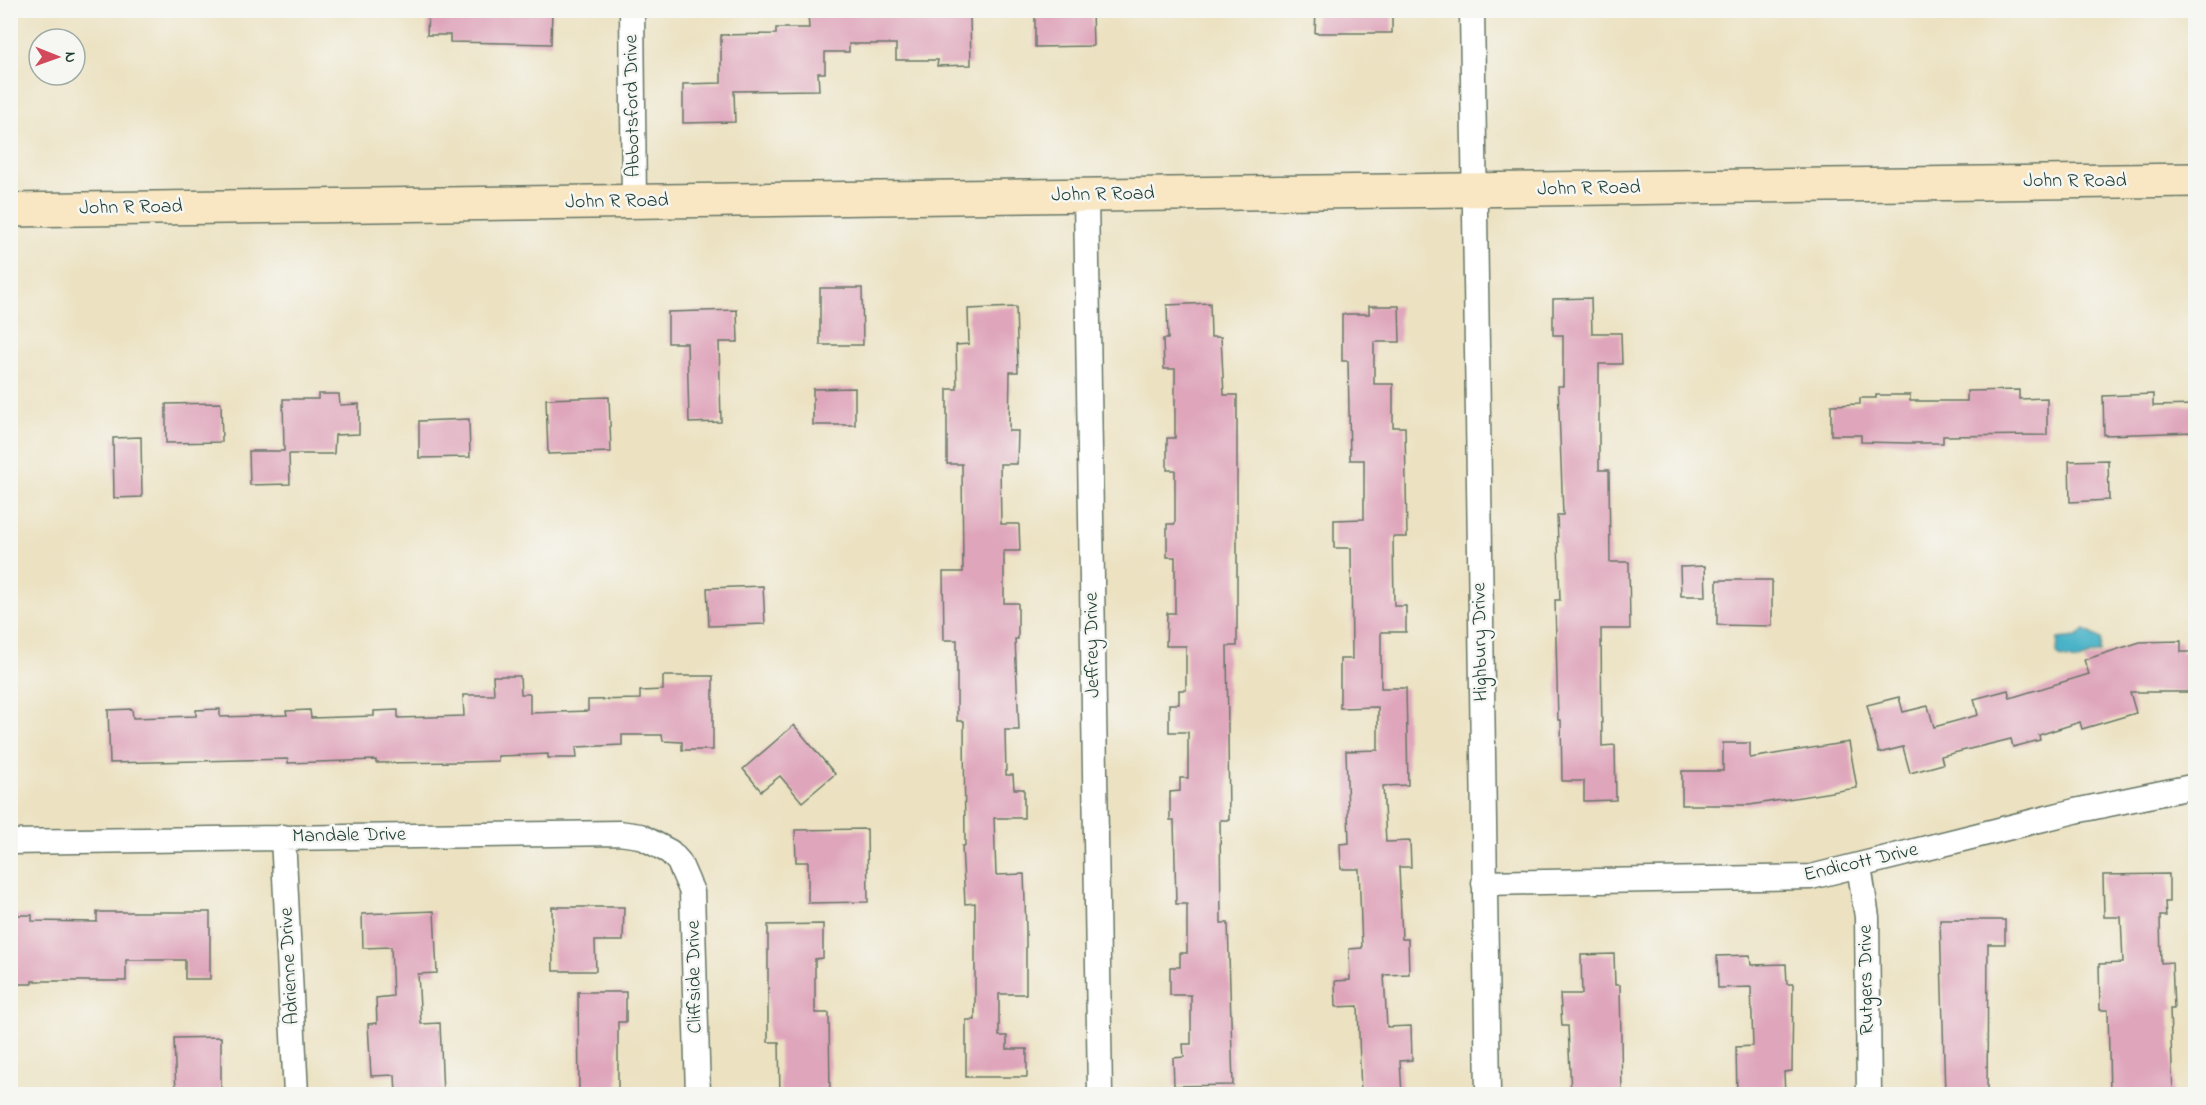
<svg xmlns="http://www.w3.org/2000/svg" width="2206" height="1105" viewBox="0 0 2206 1105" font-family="'Indie Flower',sans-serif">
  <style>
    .water { fill: #49b2c7; stroke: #34787e; stroke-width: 1.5 }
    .building { fill: #dfa6bb }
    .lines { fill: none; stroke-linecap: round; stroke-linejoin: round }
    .street-casing { stroke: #677766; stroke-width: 27 }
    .secondary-casing { stroke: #677766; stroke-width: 36 }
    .street { stroke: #fff; stroke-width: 24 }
    .secondary { stroke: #f9e7c3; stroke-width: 33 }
    .labels { text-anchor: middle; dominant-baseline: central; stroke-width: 5; stroke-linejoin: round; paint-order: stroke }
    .street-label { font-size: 20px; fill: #1f3d34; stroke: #f6f6f2 }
  </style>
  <rect width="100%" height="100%" fill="#f6f6f2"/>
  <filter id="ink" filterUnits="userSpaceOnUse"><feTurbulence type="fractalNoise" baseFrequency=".0167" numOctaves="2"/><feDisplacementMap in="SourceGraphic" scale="12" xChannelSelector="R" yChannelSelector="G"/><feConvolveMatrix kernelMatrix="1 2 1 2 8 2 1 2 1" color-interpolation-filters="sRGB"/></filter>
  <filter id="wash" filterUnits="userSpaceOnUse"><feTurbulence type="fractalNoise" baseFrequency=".008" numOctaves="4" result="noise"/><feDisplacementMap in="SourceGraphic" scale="24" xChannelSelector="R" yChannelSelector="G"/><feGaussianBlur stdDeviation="1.35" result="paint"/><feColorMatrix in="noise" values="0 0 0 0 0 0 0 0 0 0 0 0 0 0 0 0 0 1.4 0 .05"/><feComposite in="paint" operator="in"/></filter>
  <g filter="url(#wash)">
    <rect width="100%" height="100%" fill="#ece2c2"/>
    <!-- water -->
    <path class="water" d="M 2085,630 L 2101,639 L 2100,652 L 2076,661 L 2060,657 L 2057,653 L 2058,639 L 2077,637 Z"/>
    <g id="blocks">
      <!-- building -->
      <path class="building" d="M 428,10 L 552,10 L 551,44 L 450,42 L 450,35 L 427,35 Z
        M 873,10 L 958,10 L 958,15 L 970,15 L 971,65 L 937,66 L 938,60 L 896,60 L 896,44 L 849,44 L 849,52 L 825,52 L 825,73 L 818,73 L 819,90 L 734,91 L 735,122 L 683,123 L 683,84 L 721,83 L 721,35 L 776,34 L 776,28 L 809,28 L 808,14 L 873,13 Z
        M 1035,10 L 1092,10 L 1093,46 L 1035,47 Z
        M 1316,10 L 1392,10 L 1392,33 L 1315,33 Z
        M 820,288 L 862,288 L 863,345 L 820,345 Z
        M 1591,298 L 1592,333 L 1621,333 L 1622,364 L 1599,364 L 1599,470 L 1609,470 L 1610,562 L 1629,562 L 1630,629 L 1601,629 L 1602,746 L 1615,745 L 1616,800 L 1584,801 L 1584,781 L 1562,781 L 1561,720 L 1558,720 L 1555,600 L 1560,600 L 1557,515 L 1563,515 L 1558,386 L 1563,386 L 1563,335 L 1553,335 L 1553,299 Z
        M 1210,303 L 1211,337 L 1221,337 L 1224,395 L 1237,395 L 1237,646 L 1227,646 L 1229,820 L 1220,820 L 1221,923 L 1228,923 L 1233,1085 L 1174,1086 L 1173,1058 L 1184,1057 L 1183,1044 L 1191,1044 L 1191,995 L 1170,995 L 1170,967 L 1180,967 L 1180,953 L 1187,953 L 1187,904 L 1176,904 L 1174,820 L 1170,820 L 1170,792 L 1180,791 L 1180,778 L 1188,778 L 1188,732 L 1169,732 L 1169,704 L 1179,704 L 1179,690 L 1186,690 L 1186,646 L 1166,646 L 1167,613 L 1175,613 L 1175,557 L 1167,557 L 1167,524 L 1175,524 L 1175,470 L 1167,470 L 1167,438 L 1175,438 L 1175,369 L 1164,369 L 1163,339 L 1168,339 L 1167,305 Z
        M 1369,306 L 1399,306 L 1400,342 L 1374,342 L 1374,384 L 1393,384 L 1393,427 L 1405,427 L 1407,537 L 1393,537 L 1394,606 L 1406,606 L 1406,632 L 1381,632 L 1381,688 L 1406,688 L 1408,785 L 1383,786 L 1386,842 L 1410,841 L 1411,867 L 1399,867 L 1402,939 L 1408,939 L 1409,974 L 1384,975 L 1387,1027 L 1411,1026 L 1412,1060 L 1400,1061 L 1402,1095 L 1361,1095 L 1358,1006 L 1336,1007 L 1335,981 L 1350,980 L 1349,949 L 1362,948 L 1359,869 L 1341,869 L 1340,844 L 1349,843 L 1346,751 L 1378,750 L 1378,707 L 1340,708 L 1340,659 L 1352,659 L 1351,548 L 1334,548 L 1334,520 L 1364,519 L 1364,460 L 1350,460 L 1348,361 L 1342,361 L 1342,314 L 1369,314 Z
        M 1016,307 L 1018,372 L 1010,372 L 1009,431 L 1018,431 L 1017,464 L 1000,464 L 1001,524 L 1019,524 L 1020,551 L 1004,551 L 1004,603 L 1018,603 L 1018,639 L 1015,639 L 1019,730 L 1005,730 L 1006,775 L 1013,775 L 1014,789 L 1024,789 L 1024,818 L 994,818 L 996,875 L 1024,874 L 1026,929 L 1026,994 L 999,994 L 999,1036 L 1007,1036 L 1007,1049 L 1027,1049 L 1027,1077 L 966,1077 L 966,1020 L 975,1020 L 975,903 L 965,904 L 962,846 L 965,846 L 964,721 L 957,721 L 957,640 L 944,640 L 943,572 L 963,572 L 962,464 L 947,464 L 947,389 L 957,389 L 956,345 L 969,344 L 968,309 Z
        M 737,310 L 738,342 L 719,342 L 721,422 L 689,423 L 687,343 L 668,343 L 668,312 Z
        M 855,388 L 855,425 L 813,425 L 813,389 Z
        M 2019,390 L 2019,399 L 2047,398 L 2047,435 L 1943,436 L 1943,443 L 1908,443 L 1861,442 L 1861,435 L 1831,435 L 1831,405 L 1860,404 L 1860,398 L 1876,398 L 1876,395 L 1910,395 L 1910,401 L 1967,401 L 1967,391 Z
        M 318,394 L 339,394 L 340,405 L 359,404 L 359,434 L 335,435 L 334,454 L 289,454 L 290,484 L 250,485 L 249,451 L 284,451 L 283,399 L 318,399 Z
        M 2153,394 L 2153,406 L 2196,405 L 2196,432 L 2104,435 L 2103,396 Z
        M 609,397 L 611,452 L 548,454 L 546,399 Z
        M 221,403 L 222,442 L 166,443 L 166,404 Z
        M 469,419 L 470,457 L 419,458 L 419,421 Z
        M 141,437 L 142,497 L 114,498 L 113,438 Z
        M 2108,460 L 2109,500 L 2070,502 L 2069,461 Z
        M 1705,566 L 1706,596 L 1681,596 L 1680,567 Z
        M 1717,580 L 1772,580 L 1772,626 L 1717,625 Z
        M 763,586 L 765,624 L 709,626 L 707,588 Z
        M 2181,641 L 2181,652 L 2196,652 L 2196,692 L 2130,692 L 2136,713 L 2082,729 L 2080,722 L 2039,735 L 2040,740 L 2013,747 L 2011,739 L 1941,756 L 1943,764 L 1910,773 L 1903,747 L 1879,753 L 1867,705 L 1899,697 L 1903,712 L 1928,706 L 1934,727 L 1978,715 L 1974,699 L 2008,690 L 2010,698 L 2089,674 L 2084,660 L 2140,642 Z
        M 493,676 L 520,676 L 521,694 L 530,694 L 530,713 L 588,711 L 588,700 L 640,699 L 640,691 L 663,690 L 663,676 L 713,676 L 713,750 L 682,750 L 682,742 L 663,741 L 662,735 L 622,735 L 622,745 L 576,747 L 577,758 L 548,758 L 548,754 L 498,756 L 498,761 L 464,762 L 376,763 L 376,760 L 288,763 L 288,759 L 110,763 L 108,710 L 132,709 L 133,718 L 196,716 L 196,710 L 220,709 L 220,717 L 287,715 L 286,711 L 310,710 L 311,718 L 374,716 L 374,711 L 398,710 L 398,718 L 464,716 L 463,695 L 494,695 Z
        M 794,725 L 835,774 L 802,802 L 780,776 L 761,791 L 743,769 Z
        M 1849,742 L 1857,788 L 1750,805 L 1682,805 L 1682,771 L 1723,771 L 1723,743 L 1750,743 L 1750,758 Z
        M 867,829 L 868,902 L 808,903 L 808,862 L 796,862 L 795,830 Z
        M 2169,874 L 2169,902 L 2165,902 L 2166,916 L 2160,916 L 2161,963 L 2172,962 L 2174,1009 L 2170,1009 L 2173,1095 L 2110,1095 L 2108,1010 L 2100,1010 L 2099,964 L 2123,963 L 2121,917 L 2104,917 L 2103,875 Z
        M 552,907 L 624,907 L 623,941 L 595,941 L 596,971 L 553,971 Z
        M 434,911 L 437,973 L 418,974 L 421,1024 L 440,1023 L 443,1095 L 396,1095 L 395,1075 L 371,1076 L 368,1024 L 377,1023 L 376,998 L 393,996 L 391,947 L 363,948 L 362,914 Z
        M 97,912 L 210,912 L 210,979 L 185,979 L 185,960 L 126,960 L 126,981 L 32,981 L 32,984 L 10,984 L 10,915 L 32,915 L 32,921 L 97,922 Z
        M 1940,920 L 2005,920 L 2005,944 L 1988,944 L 1987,1095 L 1945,1095 Z
        M 823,924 L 823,958 L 815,959 L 815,1013 L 829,1013 L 830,1095 L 780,1095 L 779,1042 L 768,1042 L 768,925 Z
        M 1614,954 L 1615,985 L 1620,985 L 1622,1095 L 1571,1095 L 1568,1026 L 1562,1026 L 1560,994 L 1582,994 L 1581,955 Z
        M 1750,955 L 1751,965 L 1786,964 L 1787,984 L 1793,984 L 1792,1071 L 1784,1072 L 1785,1095 L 1737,1095 L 1736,1047 L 1753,1046 L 1751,987 L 1718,988 L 1717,956 Z
        M 578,992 L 626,992 L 626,1022 L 618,1022 L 618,1095 L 579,1095 Z
        M 221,1037 L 221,1095 L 176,1095 L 174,1038 Z"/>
    </g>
  </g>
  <g filter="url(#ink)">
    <use href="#blocks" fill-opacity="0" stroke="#677766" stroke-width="1.5"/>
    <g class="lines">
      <!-- street casing -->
      <g class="street-casing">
        <path id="street" d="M 632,10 L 634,202
          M 1472,10 L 1488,1094
          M 1086,196 L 1100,1094
          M 283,837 L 296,1094
          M 10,842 L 619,833 L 640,836 L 670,852 L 679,862 L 692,892 L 698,1094
          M 1859,866 L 1867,917 L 1869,1094
          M 1484,883 L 1811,877 L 2075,811 L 2196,786"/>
      </g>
      <!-- secondary casing -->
      <g class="secondary-casing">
        <path id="secondary" d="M 10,210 L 2196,180"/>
      </g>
      <!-- street -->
      <use href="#street" class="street"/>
      <!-- secondary -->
      <use href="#secondary" class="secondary"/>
    </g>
  </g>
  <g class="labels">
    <!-- street labels -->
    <g class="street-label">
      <text transform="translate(633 106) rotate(-91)">Abbotsford Drive</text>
      <text x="2075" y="181">John R Road</text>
      <text transform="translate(1589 189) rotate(-1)">John R Road</text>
      <text transform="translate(1103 195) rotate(-1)">John R Road</text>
      <text transform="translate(617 202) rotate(-1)">John R Road</text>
      <text transform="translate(131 208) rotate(-1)">John R Road</text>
      <text transform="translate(1481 642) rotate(-91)">Highbury Drive</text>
      <text transform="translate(1093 645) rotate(-91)">Jeffrey Drive</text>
      <text transform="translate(349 836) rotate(-1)">Mandale Drive</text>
      <text transform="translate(1861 863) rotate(-13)">Endicott Drive</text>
      <text transform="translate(290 966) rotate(-93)">Adrienne Drive</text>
      <text transform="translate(695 977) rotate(-91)">Cliffside Drive</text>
      <text transform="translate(1867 980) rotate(-91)">Rutgers Drive</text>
    </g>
  </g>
  <!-- margin -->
  <rect width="2206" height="1105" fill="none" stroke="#f6f6f2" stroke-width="36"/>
  <!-- north arrow -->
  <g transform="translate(57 57) rotate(91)"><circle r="28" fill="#f6f6f2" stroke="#a0aca6" stroke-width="1.5"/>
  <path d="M0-4.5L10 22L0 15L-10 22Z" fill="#d1495b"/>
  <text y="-9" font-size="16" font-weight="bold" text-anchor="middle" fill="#1f3d34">N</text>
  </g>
</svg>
